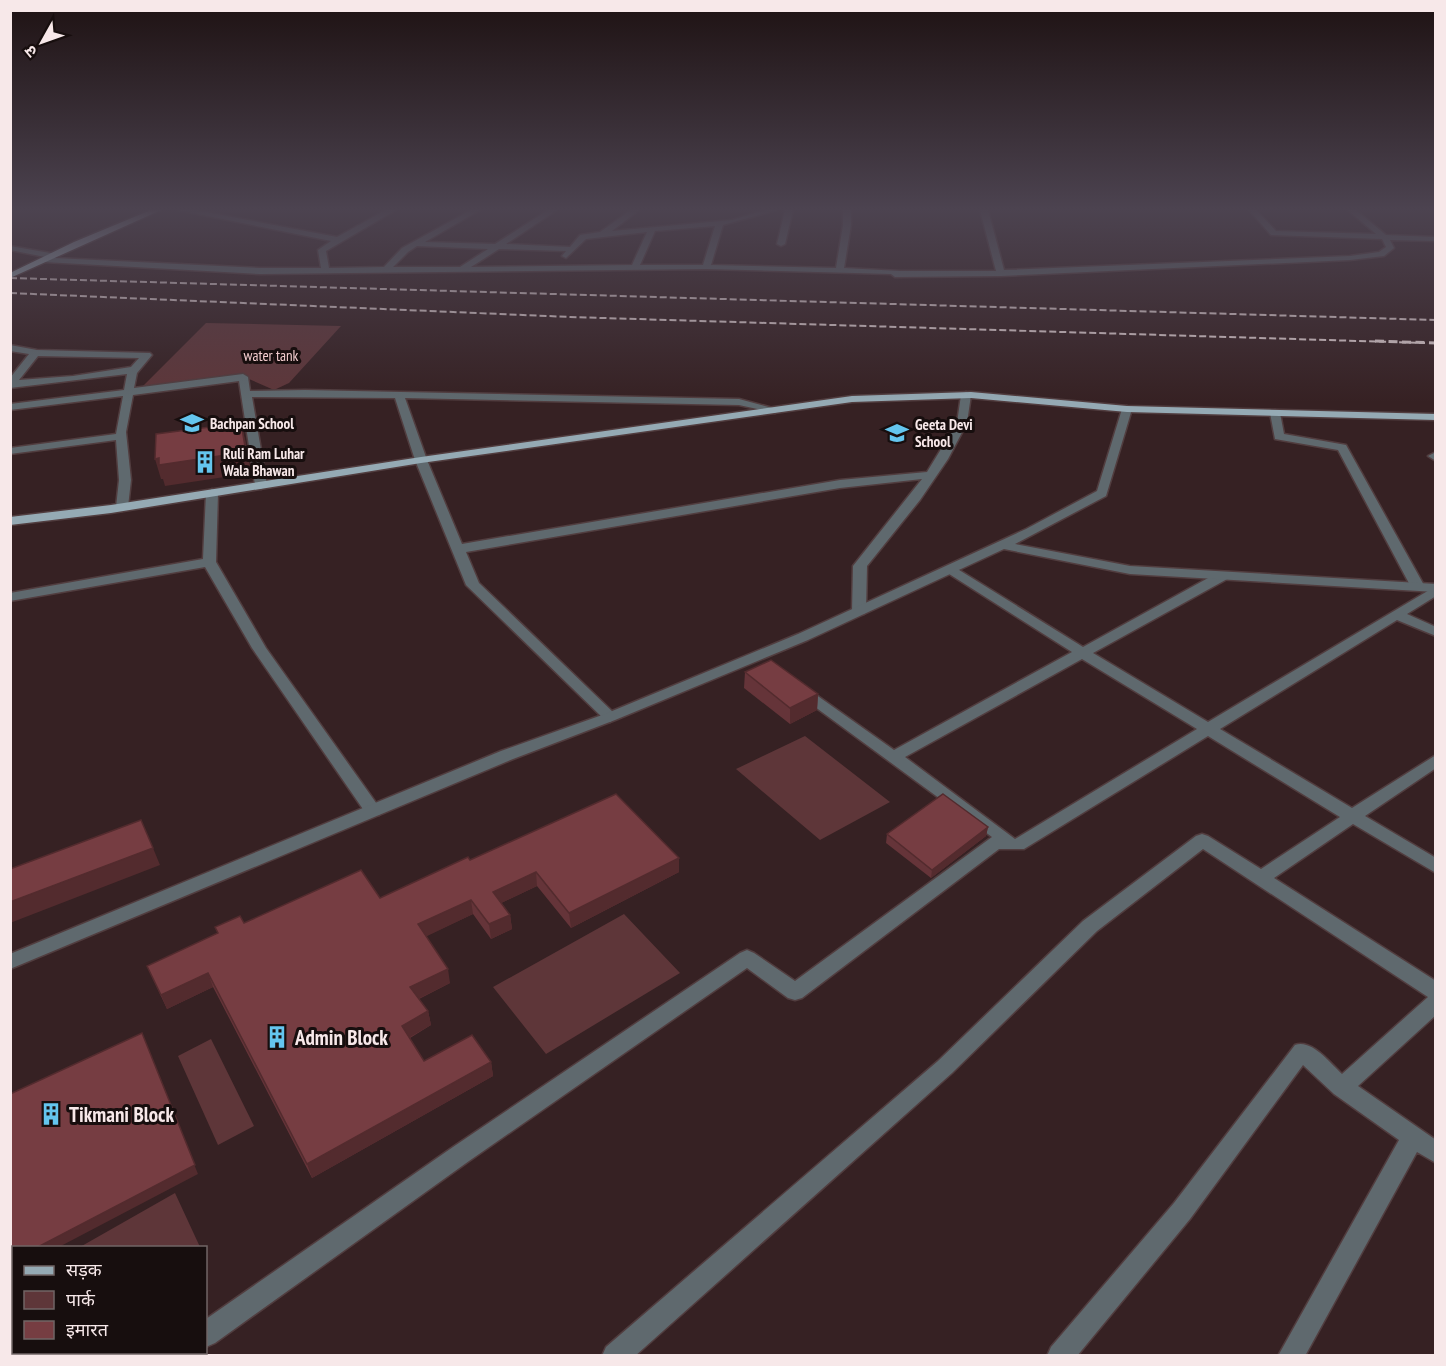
<svg xmlns="http://www.w3.org/2000/svg" width="1446" height="1366" viewBox="0 0 1446 1366" font-family="'PT Sans Narrow','Noto Sans Devanagari',sans-serif">
  <style>
    .green { fill: #5e3639 }
    .lines { fill: none; stroke-linecap: round; stroke-linejoin: round }
    .minor-casing { stroke: #513d3f; stroke-width: 3 }
    .tertiary-casing { stroke: #513d3f; stroke-width: 3 }
    .primary-casing { stroke: #513d3f; stroke-width: 3 }
    .minor { fill: #5f696e; fill-rule: evenodd }
    .tertiary { fill: #5f696e; fill-rule: evenodd }
    .primary { fill: #95aab4; fill-rule: evenodd }
    .rail-far1 { stroke: #dececf; stroke-width: 2; stroke-dasharray: 7 3; stroke-linecap: butt }
    .rail { stroke: #dececf; stroke-width: 3; stroke-dasharray: 9 4.5; stroke-linecap: butt }
    .wall { fill: #653439 }
    .shaded-wall { fill: #532b2e }
    .building { fill: #763d42; stroke: #532b2e; stroke-width: 1.5 }
    .labels { text-anchor: middle; dominant-baseline: central; stroke-width: 6; stroke-linejoin: round; paint-order: stroke }
    .far-park-label { font-size: 15px; fill: #f3ccce; stroke: #170e0e }
    .far-poi-label { font-size: 15px; font-weight: bold; fill: #f7e8e9; stroke: #170e0e; text-anchor: start }
    .near-poi-label { font-size: 21px; font-weight: bold; fill: #f7e8e9; stroke: #170e0e; text-anchor: start }
  </style>
  <rect width="100%" height="100%" fill="#362123"/>
  <!-- green -->
  <path class="green" d="M 206,323 L 341,326 L 289,383 L 274,390 L 249,379 L 143,386 Z
    M 805,736 L 890,802 L 820,840 L 736,769 Z
    M 624,914 L 680,973 L 546,1054 L 493,987 Z
    M 211,1039 L 254,1126 L 218,1145 L 178,1056 Z
    M 175,1193 L 200,1247 L 80,1247 Z
    M 13,1286 L 14,1352 L 104,1353 L 100,1356 L 11,1355 L 10,1288 Z"/>
  <g class="lines">
    <!-- minor casing -->
    <g class="minor-casing">
      <path id="minor" d="M 178,210 L 195,210 L 337,237 L 386,210 L 396,210 L 326,251 L 329,268 L 384,267 L 402,248 L 471,210 L 480,210 L 425,242 L 495,244 L 548,210 L 557,210 L 506,244 L 570,247 L 580,235 L 600,232 L 631,210 L 639,210 L 612,231 L 732,220 L 765,210 L 777,210 L 723,225 L 711,265 L 836,268 L 843,225 L 843,210 L 851,210 L 851,225 L 844,268 L 900,271 L 996,271 L 980,210 L 988,210 L 1004,270 L 1350,256 L 1379,252 L 1386,247 L 1382,239 L 1271,235 L 1249,210 L 1256,210 L 1276,231 L 1376,234 L 1348,210 L 1356,210 L 1386,235 L 1436,237 L 1436,241 L 1390,240 L 1394,248 L 1384,256 L 1350,260 L 1001,276 L 895,277 L 891,274 L 706,269 L 260,274 L 44,262 L 41,262 L 41,258 L 50,258 L 10,250 L 10,246 L 56,254 L 55,258 L 260,268 L 321,268 L 318,250 L 331,241 ZM 715,226 L 703,265 L 640,265 L 655,231 ZM 647,232 L 632,265 L 471,267 L 499,249 L 566,251 L 562,256 L 566,258 L 586,239 ZM 417,246 L 488,249 L 460,267 L 393,267 L 408,252 Z
        M 785,210 L 793,210 L 785,244 L 781,246 L 777,244 Z
        M 10,345 L 37,350 L 150,353 L 152,355 L 137,373 L 134,388 L 243,374 L 248,377 L 250,391 L 305,390 L 739,399 L 780,410 L 775,413 L 739,405 L 405,398 L 427,460 L 462,544 L 840,480 L 927,472 L 957,423 L 961,395 L 966,392 L 971,395 L 967,423 L 948,459 L 920,500 L 867,566 L 866,611 L 864,614 L 854,614 L 852,611 L 853,566 L 922,479 L 840,488 L 466,552 L 479,583 L 615,714 L 618,717 L 610,722 L 605,720 L 466,585 L 415,460 L 395,398 L 252,397 L 267,485 L 261,489 L 255,485 L 239,381 L 133,395 L 126,432 L 131,480 L 128,507 L 122,511 L 116,507 L 119,480 L 116,440 L 10,454 L 10,448 L 116,434 L 123,396 L 10,410 L 10,404 L 124,390 L 127,374 L 10,388 L 10,378 L 29,354 L 10,351 ZM 38,356 L 139,358 L 131,367 L 73,376 L 19,380 Z
        M 1275,410 L 1280,413 L 1284,434 L 1346,445 L 1425,587 L 1423,590 L 1413,590 L 1411,587 L 1338,450 L 1275,439 L 1270,413 Z
        M 1434,453 L 1436,453 L 1436,461 L 1428,456 Z
        M 212,489 L 218,493 L 216,562 L 266,648 L 379,807 L 382,811 L 379,815 L 367,815 L 252,648 L 205,567 L 10,601 L 10,593 L 203,559 L 206,493 Z
        M 951,565 L 1083,647 L 1219,572 L 1229,572 L 1231,575 L 1229,578 L 1093,653 L 1208,722 L 1436,586 L 1436,596 L 1407,614 L 1436,627 L 1436,636 L 1397,620 L 1220,729 L 1352,808 L 1436,755 L 1436,768 L 1365,816 L 1436,858 L 1436,873 L 1353,824 L 1274,878 L 1436,981 L 1436,1015 L 1358,1086 L 1436,1140 L 1436,1163 L 1417,1152 L 1305,1356 L 1278,1356 L 1399,1140 L 1334,1094 L 1303,1065 L 1190,1219 L 1077,1356 L 1047,1356 L 1051,1347 L 1174,1203 L 1295,1045 C 1312,1039 1330,1063 1342,1074 L 1428,997 L 1203,849 L 1097,931 L 952,1073 L 635,1356 L 602,1356 L 606,1347 L 938,1061 L 1083,921 L 1196,836 L 1202,834 L 1208,836 L 1261,869 L 1340,817 L 1208,736 L 1024,849 L 999,849 L 802,998 L 795,1000 L 788,998 L 747,968 L 469,1161 L 215,1343 L 206,1347 L 206,1319 L 453,1147 L 740,953 L 747,950 L 754,953 L 795,981 L 992,837 L 792,690 L 800,685 L 805,687 L 894,750 L 1072,652 L 946,572 L 944,569 ZM 1082,659 L 1197,729 L 1015,839 L 905,757 Z
        M 162,1352 L 191,1352 L 189,1356 L 160,1356 Z"/>
    </g>
    <!-- tertiary casing -->
    <g class="tertiary-casing">
      <path id="tertiary" d="M 1127,406 L 1132,409 L 1106,496 L 1015,544 L 1130,566 L 1436,584 L 1436,592 L 1130,574 L 1004,549 L 808,640 L 615,720 L 513,759 L 10,969 L 10,954 L 501,751 L 605,714 L 798,634 L 1026,529 L 1097,491 L 1122,409 Z"/>
    </g>
    <!-- primary casing -->
    <g class="primary-casing">
      <path id="primary" d="M 151,210 L 161,210 L 10,278 L 10,273 L 74,242 Z
        M 971,392 L 1127,406 L 1436,414 L 1436,420 L 1127,412 L 971,398 L 852,402 L 421,463 L 111,513 L 10,525 L 10,517 L 111,505 L 421,457 L 852,396 Z"/>
    </g>
    <!-- minor -->
    <use href="#minor" class="minor"/>
    <!-- tertiary -->
    <use href="#tertiary" class="tertiary"/>
    <!-- primary -->
    <use href="#primary" class="primary"/>
    <!-- rail-far1 -->
    <path class="rail-far1" d="M 10,278 L 1436,320
      M 10,293 L 570,317 L 1425,343"/>
    <!-- rail -->
    <path class="rail" d="M 1375,341 L 1436,343"/>
  </g>
  <!-- wall -->
  <path class="wall" d="M 745,672 L 818,694 L 817,710 L 790,724 L 744,688 Z
    M 988,827 L 986,836 L 931,878 L 886,843 L 887,834 Z
    M 679,858 L 679,872 L 571,928 L 537,886 L 501,903 L 510,915 L 512,929 L 491,939 L 473,914 L 426,936 L 450,983 L 419,999 L 428,1011 L 431,1025 L 410,1038 L 424,1061 L 491,1062 L 493,1076 L 312,1178 L 213,987 L 167,1009 L 147,966 L 218,934 L 215,927 L 244,923 L 380,898 L 470,860 Z"/>
  <!-- shaded-wall -->
  <path class="shaded-wall" d="M 241,423 L 246,443 L 251,473 L 165,486 L 163,479 L 161,479 L 155,459 Z
    M 818,694 L 817,710 L 790,724 L 790,708 Z
    M 988,827 L 986,836 L 931,878 L 932,870 Z
    M 153,848 L 160,865 L 10,923 L 10,902 Z
    M 679,858 L 679,872 L 571,928 L 569,913 Z
    M 536,872 L 537,886 L 495,906 L 493,892 Z
    M 471,900 L 473,914 L 421,939 L 418,924 Z
    M 510,915 L 512,929 L 491,939 L 489,924 Z
    M 448,969 L 450,983 L 414,1001 L 410,987 Z
    M 208,973 L 213,987 L 167,1009 L 161,995 Z
    M 428,1011 L 431,1025 L 405,1040 L 402,1026 Z
    M 145,1042 L 198,1174 L 57,1248 L 36,1248 Z
    M 491,1062 L 493,1076 L 312,1178 L 307,1164 Z
    M 14,1259 L 14,1270 L 10,1272 L 10,1261 Z"/>
  <!-- building -->
  <path class="building" d="M 241,423 L 246,452 L 159,465 L 159,458 L 155,459 L 156,434 Z
    M 771,660 L 818,694 L 790,708 L 745,672 Z
    M 616,794 L 679,858 L 569,913 L 536,872 L 493,892 L 510,915 L 489,924 L 471,900 L 418,924 L 448,969 L 410,987 L 428,1011 L 402,1026 L 424,1061 L 472,1035 L 491,1062 L 307,1164 L 208,973 L 161,995 L 147,966 L 218,933 L 215,927 L 240,916 L 244,923 L 361,870 L 380,898 L 468,857 L 470,860 Z
    M 943,794 L 988,827 L 932,870 L 887,834 Z
    M 141,820 L 153,848 L 10,902 L 10,869 Z
    M 142,1033 L 195,1165 L 36,1248 L 14,1248 L 14,1259 L 10,1261 L 10,1094 Z"/>
  <!-- sky -->
  <linearGradient id="sky" x2="0" y2="1"><stop stop-color="#1e1213"/><stop offset="0.52" stop-color="#4c4350"/><stop offset="1" stop-color="#4c4350" stop-opacity="0"/></linearGradient>
  <rect width="1446" height="402" fill="url(#sky)"/>
  <!-- icons -->
  <defs>
    <g id="school-bare" transform="scale(1.8)"><path d="M0-5L7-2L0 1L-7-2ZM-4 1L0 2.5L4 1V4Q0 6-4 4Z" fill="#64c5ee" stroke="#170e0e" stroke-width="2.5" paint-order="stroke"/></g>
    <g id="building-bare" transform="scale(1.8)"><path d="M-4-6H4V6H1V3H-1V6H-4ZM-2.5-4.3h1.7v1.8h-1.7ZM.8-4.3h1.7v1.8H.8ZM-2.5-1h1.7V.8h-1.7ZM.8-1h1.7V.8H.8Z" fill="#64c5ee" stroke="#170e0e" stroke-width="2.5" paint-order="stroke"/></g>
  </defs>
  <g fill-rule="evenodd">
    <use href="#school-bare" x="192" y="423"/>
    <use href="#school-bare" x="897" y="433"/>
    <use href="#building-bare" x="205" y="462"/>
    <use href="#building-bare" x="277" y="1037"/>
    <use href="#building-bare" x="51" y="1114"/>
  </g>
  <g class="labels">
    <!-- far-park labels -->
    <g class="far-park-label">
      <text x="271" y="355">water tank</text>
    </g>
    <!-- far-poi labels -->
    <g class="far-poi-label">
      <text x="210" y="423">Bachpan School</text>
      <text x="915" y="424">Geeta Devi<tspan x="915" dy="17">School</tspan></text>
      <text x="223" y="453">Ruli Ram Luhar<tspan x="223" dy="17">Wala Bhawan</tspan></text>
    </g>
    <!-- near-poi labels -->
    <g class="near-poi-label">
      <text x="295" y="1037">Admin Block</text>
      <text x="69" y="1114">Tikmani Block</text>
    </g>
  </g>
  <!-- border -->
  <rect width="1446" height="1366" fill="none" stroke="#f7e8e9" stroke-width="24"/>
  <!-- legend -->
  <rect x="12" y="1246" width="195" height="108" fill="#170e0e" stroke="#716566" stroke-width="1.5"/>
  <rect x="24" y="1266" width="30" height="9" fill="#95aab4" stroke="#716566" stroke-width="1.5"/>
  <text x="66" y="1276" font-size="18" fill="#f7e8e9">सड़क</text>
  <rect x="24" y="1291" width="30" height="18" fill="#5e3639" stroke="#716566" stroke-width="1.5"/>
  <text x="66" y="1306" font-size="18" fill="#f7e8e9">पार्क</text>
  <rect x="24" y="1321" width="30" height="18" fill="#763d42" stroke="#716566" stroke-width="1.5"/>
  <text x="66" y="1336" font-size="18" fill="#f7e8e9">इमारत</text>
  <!-- north arrow -->
  <g transform="translate(42 42) rotate(230)" stroke="#170e0e" stroke-width="4.5" paint-order="stroke">
  <path d="M0-4.5L10 22L0 15L-10 22Z" fill="#f7e8e9"/>
  <text y="-9" font-size="16" font-weight="bold" text-anchor="middle" fill="#f7e8e9">उ</text>
  </g>
</svg>
